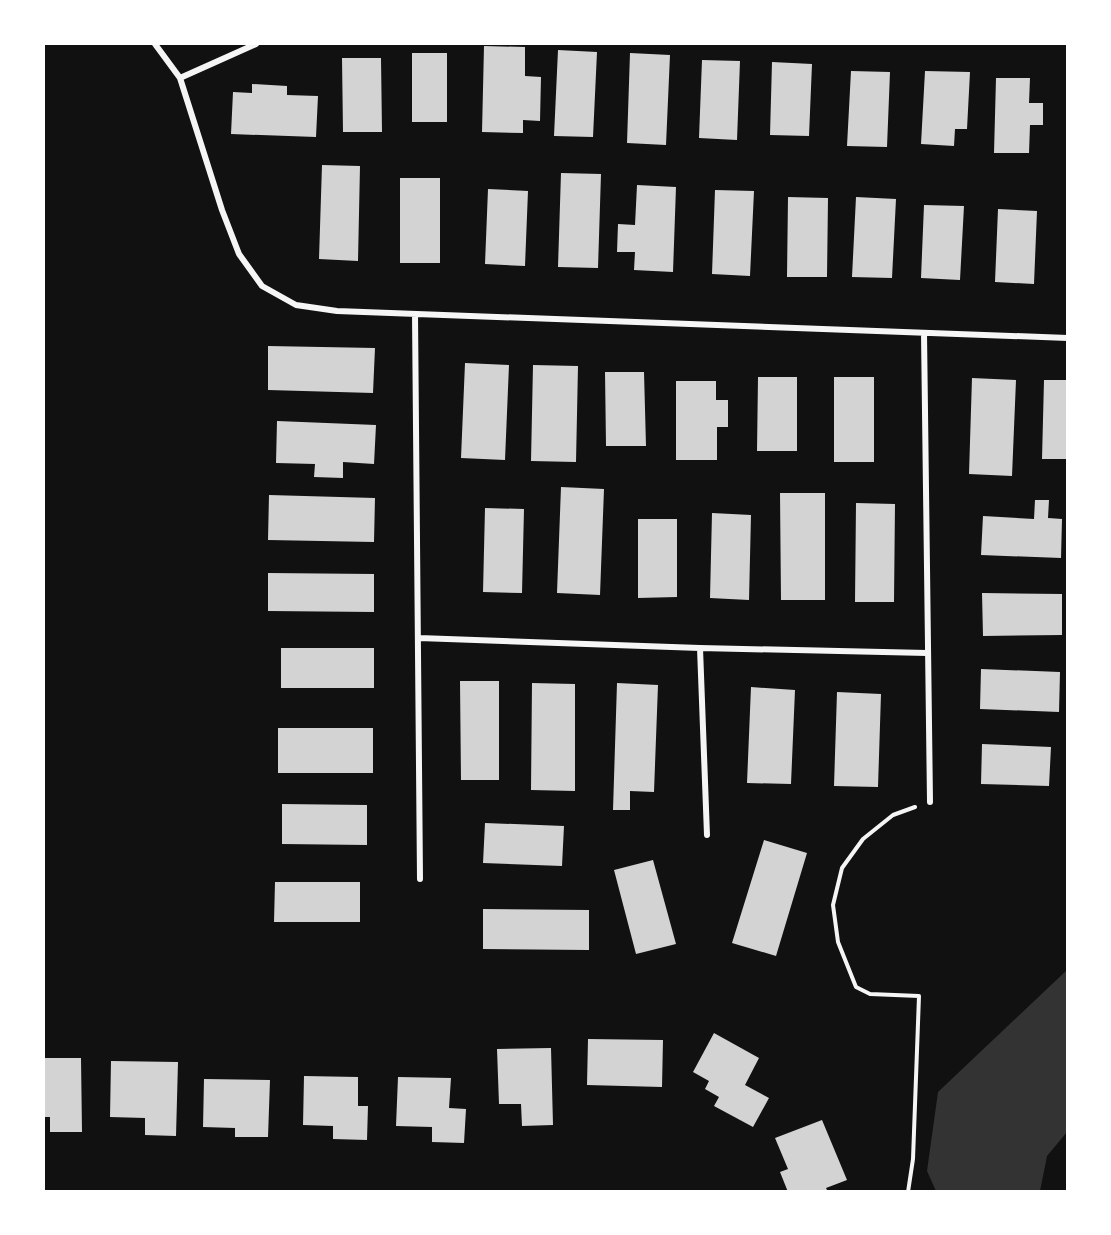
<svg xmlns="http://www.w3.org/2000/svg" width="1111" height="1235" viewBox="0 0 1111 1235" font-family="'DM Sans',sans-serif">
  <style>
    .water { fill: #333 }
    .building { fill: #d3d3d3 }
    .lines { fill: none; stroke-linecap: round; stroke-linejoin: round }
    .path { stroke: #f5f5f5; stroke-width: 4 }
    .minor { stroke: #f5f5f5; stroke-width: 6 }
  </style>
  <rect width="100%" height="100%" fill="#111"/>
  <!-- water -->
  <path class="water" d="M 1067,970 L 1067,1132 L 1047,1156 L 1040,1191 L 936,1191 L 927,1171 L 938,1092 Z"/>
  <!-- building -->
  <path class="building" d="M 484,46 L 525,47 L 525,76 L 541,77 L 540,121 L 523,120 L 523,133 L 482,132 Z
    M 558,50 L 597,52 L 593,137 L 554,136 Z
    M 412,53 L 447,53 L 447,122 L 412,122 Z
    M 630,53 L 670,55 L 666,145 L 627,143 Z
    M 342,58 L 381,58 L 382,132 L 343,132 Z
    M 702,60 L 740,61 L 737,140 L 699,138 Z
    M 772,62 L 812,64 L 809,136 L 770,135 Z
    M 851,71 L 890,72 L 887,147 L 847,146 Z
    M 925,71 L 970,72 L 967,129 L 955,129 L 954,146 L 921,144 Z
    M 996,78 L 1030,78 L 1029,103 L 1043,103 L 1043,125 L 1030,125 L 1029,153 L 994,153 Z
    M 252,84 L 287,86 L 287,95 L 318,96 L 316,137 L 231,134 L 233,92 L 252,93 Z
    M 322,165 L 360,166 L 358,261 L 319,259 Z
    M 561,173 L 601,174 L 598,268 L 558,267 Z
    M 400,178 L 440,178 L 440,263 L 400,263 Z
    M 637,185 L 676,187 L 673,272 L 634,270 L 635,252 L 617,252 L 618,224 L 635,225 Z
    M 488,189 L 528,191 L 525,266 L 485,264 Z
    M 715,190 L 754,191 L 750,276 L 712,274 Z
    M 788,197 L 828,198 L 827,277 L 787,277 Z
    M 856,197 L 896,199 L 892,278 L 852,277 Z
    M 924,205 L 964,206 L 960,280 L 921,278 Z
    M 998,209 L 1037,211 L 1034,284 L 995,282 Z
    M 268,346 L 375,348 L 373,393 L 268,390 Z
    M 465,363 L 509,365 L 505,460 L 461,458 Z
    M 533,365 L 578,366 L 576,462 L 531,461 Z
    M 605,372 L 644,372 L 646,446 L 606,446 Z
    M 758,377 L 797,377 L 797,451 L 757,451 Z
    M 834,377 L 874,377 L 874,462 L 834,462 Z
    M 972,378 L 1016,380 L 1012,476 L 969,474 Z
    M 1044,380 L 1068,380 L 1068,459 L 1042,459 Z
    M 676,381 L 716,381 L 716,400 L 728,400 L 728,427 L 717,427 L 717,460 L 676,460 Z
    M 277,421 L 376,425 L 374,464 L 343,462 L 343,478 L 314,477 L 315,464 L 276,463 Z
    M 561,487 L 604,489 L 600,595 L 557,593 Z
    M 780,493 L 825,493 L 825,600 L 781,600 Z
    M 269,495 L 375,498 L 374,542 L 268,540 Z
    M 1035,500 L 1049,500 L 1048,518 L 1062,519 L 1061,558 L 981,555 L 983,516 L 1034,519 Z
    M 856,503 L 895,504 L 894,602 L 855,602 Z
    M 485,508 L 524,509 L 522,593 L 483,592 Z
    M 712,513 L 751,515 L 749,600 L 710,598 Z
    M 638,519 L 677,519 L 677,597 L 638,598 Z
    M 268,573 L 374,574 L 374,612 L 268,611 Z
    M 982,593 L 1062,594 L 1062,635 L 983,636 Z
    M 281,648 L 374,648 L 374,688 L 281,688 Z
    M 981,669 L 1060,672 L 1059,712 L 980,709 Z
    M 460,681 L 499,681 L 499,780 L 461,780 Z
    M 532,683 L 575,684 L 575,791 L 531,790 Z
    M 617,683 L 658,685 L 654,792 L 630,791 L 630,810 L 613,810 Z
    M 751,687 L 795,690 L 791,784 L 747,783 Z
    M 837,692 L 881,694 L 878,787 L 834,786 Z
    M 278,728 L 373,728 L 373,773 L 278,773 Z
    M 982,744 L 1051,747 L 1049,786 L 981,784 Z
    M 282,804 L 367,805 L 367,845 L 282,844 Z
    M 485,823 L 564,826 L 562,866 L 483,863 Z
    M 764,840 L 807,853 L 776,956 L 732,943 Z
    M 653,860 L 676,944 L 636,954 L 614,870 Z
    M 275,882 L 360,882 L 360,922 L 274,922 Z
    M 483,909 L 589,910 L 589,950 L 483,949 Z
    M 714,1033 L 759,1058 L 745,1085 L 769,1098 L 753,1127 L 714,1106 L 719,1097 L 705,1089 L 709,1081 L 693,1072 Z
    M 588,1039 L 663,1040 L 662,1087 L 587,1085 Z
    M 551,1048 L 553,1125 L 522,1126 L 521,1104 L 499,1104 L 497,1049 Z
    M 44,1058 L 81,1058 L 82,1132 L 50,1132 L 50,1117 L 44,1117 Z
    M 111,1061 L 178,1062 L 176,1136 L 145,1135 L 145,1118 L 110,1117 Z
    M 304,1076 L 358,1077 L 358,1106 L 368,1106 L 367,1140 L 333,1139 L 333,1126 L 303,1125 Z
    M 398,1077 L 451,1078 L 449,1108 L 466,1109 L 464,1143 L 432,1142 L 432,1127 L 396,1126 Z
    M 204,1079 L 270,1080 L 268,1137 L 235,1137 L 235,1128 L 203,1127 Z
    M 822,1120 L 847,1180 L 826,1188 L 828,1192 L 788,1192 L 780,1172 L 788,1169 L 775,1138 Z"/>
  <g class="lines">
    <!-- path -->
    <path class="path" d="M 908,1192 L 913,1159 L 919,996 L 870,994 L 856,987 L 838,942 L 833,905 L 842,868 L 863,839 L 893,815 L 915,807"/>
    <!-- minor -->
    <path class="minor" d="M 155,44 L 180,78 L 222,210 L 239,254 L 262,286 L 296,305 L 337,311 L 1068,338
      M 180,78 L 256,44
      M 415,314 L 420,879
      M 924,333 L 930,802
      M 419,638 L 700,648 L 927,653
      M 700,648 L 707,835"/>
  </g>
  <!-- border -->
  <rect width="1111" height="1235" fill="none" stroke="#ffffff" stroke-width="90"/>
</svg>
